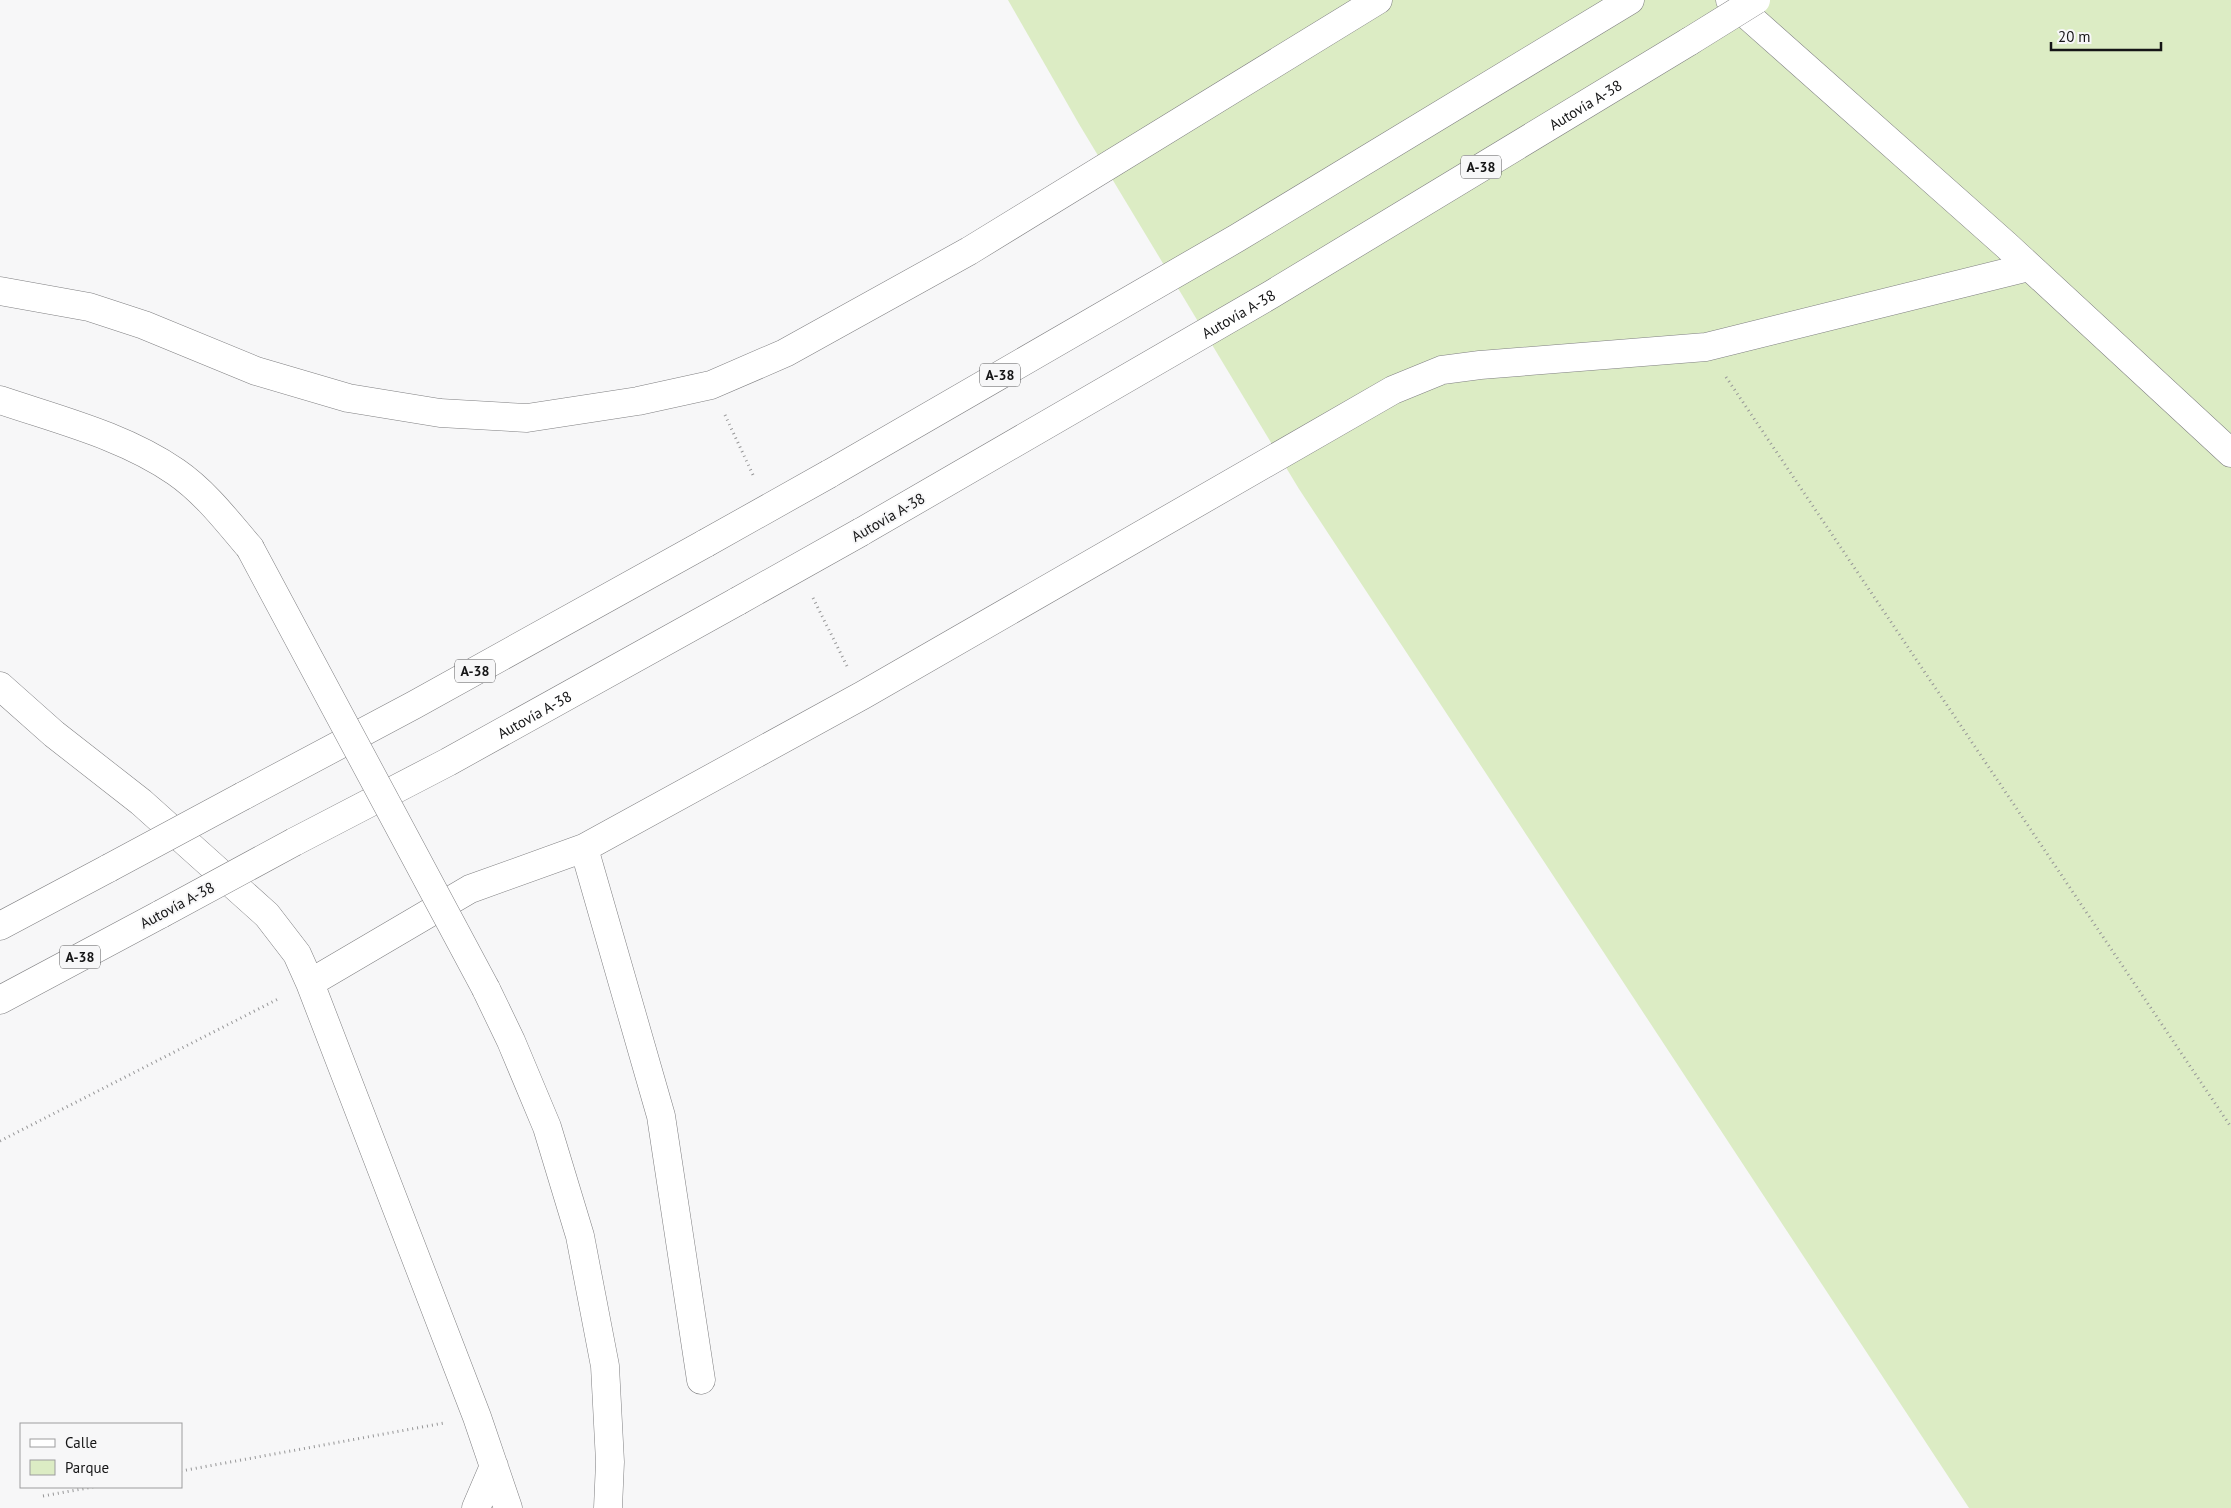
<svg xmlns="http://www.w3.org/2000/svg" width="2231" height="1508" viewBox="0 0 2231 1508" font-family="'PT Sans',sans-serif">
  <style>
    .green { fill: #dcecc4 }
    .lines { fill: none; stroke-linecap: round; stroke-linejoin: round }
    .minor-casing { stroke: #7f7f81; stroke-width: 29 }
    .highway-casing { stroke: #7f7f81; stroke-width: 29 }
    .path { stroke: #969697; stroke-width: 3; stroke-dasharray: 1 4; stroke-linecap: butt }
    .minor { stroke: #fff; stroke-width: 28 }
    .highway { stroke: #fff; stroke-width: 28 }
    .minor-bridge-casing { stroke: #7f7f81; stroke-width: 29; stroke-linecap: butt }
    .highway-bridge-casing { stroke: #7f7f81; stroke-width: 29; stroke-linecap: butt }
    .minor-bridge { stroke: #fff; stroke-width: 28 }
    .highway-bridge { stroke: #fff; stroke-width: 28 }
    .labels { text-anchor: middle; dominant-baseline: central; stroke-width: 4; stroke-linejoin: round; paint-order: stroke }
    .shield { fill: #f7f7f8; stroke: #59595a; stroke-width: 1 }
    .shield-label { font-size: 14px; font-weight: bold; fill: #151516 }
    .street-label { font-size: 15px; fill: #151516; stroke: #f7f7f8 }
  </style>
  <rect width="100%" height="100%" fill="#f7f7f8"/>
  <!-- green -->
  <path class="green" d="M 1008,0 L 2231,0 L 2231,1508 L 1969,1508 L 1299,489 L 1079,124 Z"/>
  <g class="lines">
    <!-- minor casing -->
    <g class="minor-casing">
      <path id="minor" d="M 1730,0 L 2006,245 L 2231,453
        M 0,291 L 89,307 L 144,325 L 256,371 L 348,398 L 440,413 L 527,418 L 638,401 L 711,385 L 785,353 L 969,251 L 1378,0
        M 0,400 C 59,420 124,436 176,472 C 205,492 227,521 250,548
        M 0,686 L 54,734 L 141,802 L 267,915 L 297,954 L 310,983 L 477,1417 L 508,1508
        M 584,848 L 661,1116 L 701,1380
        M 310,983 L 470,889 L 584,848 L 863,695 L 1393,390 L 1442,370 L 1480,365 L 1706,347 L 2029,267
        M 486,989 L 511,1041 L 547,1127 L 580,1236 L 605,1366 L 610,1462 L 608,1508
        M 476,1508 L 494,1466"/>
    </g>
    <!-- highway casing -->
    <g class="highway-casing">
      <g id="highway">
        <path d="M 829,474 L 1237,238 L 1630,0"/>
        <path id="s1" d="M 861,532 L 1272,294 L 1690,41"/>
        <path d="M 243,796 L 414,705 L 706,543"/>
        <path id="s2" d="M 294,842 L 448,762 L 738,601"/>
        <path d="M 0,926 L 109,868"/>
        <path d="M 0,1000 L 161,914"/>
      </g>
    </g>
    <!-- path -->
    <path class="path" d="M 1726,377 L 2231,1127
      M 725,415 L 754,477
      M 813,598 L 847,666
      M 0,1141 L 280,998
      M 181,1471 L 444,1423
      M 43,1496 L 93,1487"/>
    <!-- minor -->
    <use href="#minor" class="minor"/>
    <!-- highway -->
    <use href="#highway" class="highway"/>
    <!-- minor-bridge casing -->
    <g class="minor-bridge-casing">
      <path id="minor-bridge" d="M 250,548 L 486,989"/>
    </g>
    <!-- highway-bridge casing -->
    <g class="highway-bridge-casing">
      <path id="highway-bridge" d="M 1690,41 L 1756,0
        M 706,543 L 829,474
        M 738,601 L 861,532
        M 109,868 L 243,796
        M 161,914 L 294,842"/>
    </g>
    <!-- minor-bridge -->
    <use href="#minor-bridge" class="minor-bridge"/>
    <!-- highway-bridge -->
    <use href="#highway-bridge" class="highway-bridge"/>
  </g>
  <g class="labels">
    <!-- shield labels -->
    <g class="shield">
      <rect x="1461" y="155.5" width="40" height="23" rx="4"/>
      <rect x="980" y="363.5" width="40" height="23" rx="4"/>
      <rect x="455" y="659.5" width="40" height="23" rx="4"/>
      <rect x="60" y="945.5" width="40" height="23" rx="4"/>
    </g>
    <g class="shield-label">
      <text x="1481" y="167">A-38</text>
      <text x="1000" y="375">A-38</text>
      <text x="475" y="671">A-38</text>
      <text x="80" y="957">A-38</text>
    </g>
    <!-- street labels -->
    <g class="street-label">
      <text stroke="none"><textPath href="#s1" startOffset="841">Autovía A-38</textPath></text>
      <text stroke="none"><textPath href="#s1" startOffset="436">Autovía A-38</textPath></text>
      <text transform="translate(888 517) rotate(-30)">Autovía A-38</text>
      <text stroke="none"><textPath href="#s2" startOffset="272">Autovía A-38</textPath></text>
      <text transform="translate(177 905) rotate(-28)">Autovía A-38</text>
    </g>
  </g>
  <!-- legend -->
  <rect x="20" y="1423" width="162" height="65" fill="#f7f7f8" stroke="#9d9d9e"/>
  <rect x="30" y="1439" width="25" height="8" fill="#ffffff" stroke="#9d9d9e"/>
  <text x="65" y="1448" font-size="15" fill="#151516">Calle</text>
  <rect x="30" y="1460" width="25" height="15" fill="#dcecc4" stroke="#9d9d9e"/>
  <text x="65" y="1473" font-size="15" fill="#151516">Parque</text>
  <!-- scale -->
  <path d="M2051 42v8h110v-8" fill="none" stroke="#151516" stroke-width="2.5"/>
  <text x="2058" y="42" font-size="15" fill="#151516" stroke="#f7f7f8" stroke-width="4" paint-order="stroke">20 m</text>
</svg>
